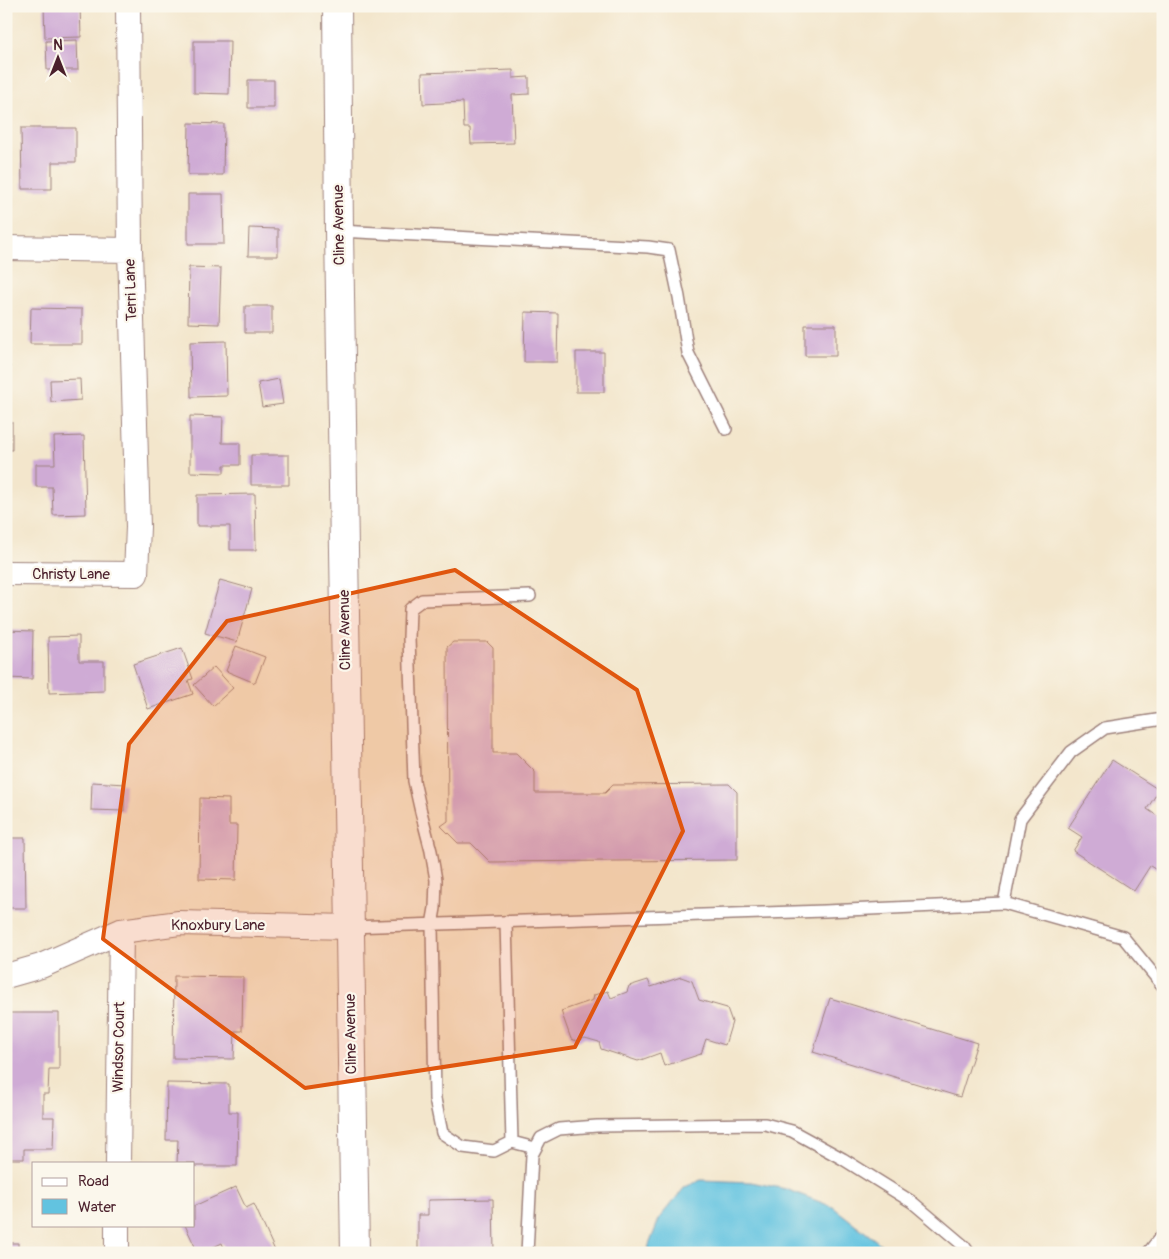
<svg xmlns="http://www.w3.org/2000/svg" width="1169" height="1259" viewBox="0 0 1169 1259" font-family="Pangolin,sans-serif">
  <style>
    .water { fill: #62c3e0; stroke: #567186 }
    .building { fill: #cfabd5 }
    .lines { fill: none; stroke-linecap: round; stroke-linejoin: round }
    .lane-casing { stroke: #9e827c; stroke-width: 14 }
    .street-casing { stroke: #9e827c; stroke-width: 26 }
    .secondary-casing { stroke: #9e827c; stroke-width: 30 }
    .lane { stroke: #fff; stroke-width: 11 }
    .street { stroke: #fff; stroke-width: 24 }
    .secondary { stroke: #fff; stroke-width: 28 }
    .marked { fill: #e0560e; fill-opacity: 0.2; stroke: #e0560e; stroke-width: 4; stroke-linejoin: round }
    .labels { text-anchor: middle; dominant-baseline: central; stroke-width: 4.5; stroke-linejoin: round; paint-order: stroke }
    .street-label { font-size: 15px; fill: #4a1f2b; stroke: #fbf7ec }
  </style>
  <rect width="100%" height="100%" fill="#fbf7ec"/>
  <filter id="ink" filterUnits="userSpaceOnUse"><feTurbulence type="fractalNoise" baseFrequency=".02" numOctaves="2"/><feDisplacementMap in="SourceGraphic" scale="10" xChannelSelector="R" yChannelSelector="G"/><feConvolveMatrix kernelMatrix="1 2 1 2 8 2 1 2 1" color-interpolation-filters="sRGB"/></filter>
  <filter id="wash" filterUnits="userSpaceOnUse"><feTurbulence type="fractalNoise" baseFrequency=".0096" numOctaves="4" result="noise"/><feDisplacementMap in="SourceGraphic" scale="20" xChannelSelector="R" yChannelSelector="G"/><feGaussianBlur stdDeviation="1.12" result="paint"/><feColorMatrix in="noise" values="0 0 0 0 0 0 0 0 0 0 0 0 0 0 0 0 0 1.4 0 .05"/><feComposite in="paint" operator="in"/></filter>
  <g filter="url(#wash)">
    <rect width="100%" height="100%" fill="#f3e6cc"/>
    <!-- water -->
    <path class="water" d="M 701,1180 L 751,1182 L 786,1189 L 833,1207 L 892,1253 L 648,1253 L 649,1245 L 660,1217 L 685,1187 Z"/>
    <g id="blocks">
      <!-- building -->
      <path class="building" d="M 44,6 L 80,6 L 81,37 L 45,38 Z
        M 6,38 L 10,38 L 10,65 L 6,65 Z
        M 77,40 L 78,70 L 47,70 L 46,41 Z
        M 194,41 L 230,41 L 229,94 L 194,93 Z
        M 513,70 L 513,78 L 529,77 L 529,94 L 512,95 L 514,143 L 471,144 L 470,128 L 464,128 L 463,102 L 423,104 L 422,73 Z
        M 248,80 L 274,80 L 274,108 L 248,108 Z
        M 6,99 L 9,99 L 10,127 L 6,128 Z
        M 189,123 L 224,124 L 223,175 L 188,175 Z
        M 21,128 L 76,128 L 76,162 L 52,162 L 52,189 L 22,189 Z
        M 188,194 L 223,194 L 224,244 L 188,244 Z
        M 249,228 L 278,229 L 278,256 L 248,256 Z
        M 189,267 L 221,268 L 219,324 L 188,323 Z
        M 245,306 L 272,306 L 272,333 L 245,333 Z
        M 31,308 L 82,309 L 82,344 L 30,344 Z
        M 525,312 L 558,313 L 557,362 L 524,362 Z
        M 805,325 L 836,325 L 836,356 L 805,356 Z
        M 226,341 L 227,396 L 191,397 L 190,342 Z
        M 576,352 L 604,352 L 604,392 L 576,392 Z
        M 6,366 L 10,366 L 10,397 L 6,397 Z
        M 80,379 L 81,400 L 51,402 L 50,380 Z
        M 279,379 L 283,404 L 262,407 L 258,383 Z
        M 190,416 L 223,417 L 222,443 L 240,443 L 240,465 L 224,465 L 224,473 L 190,472 Z
        M 6,422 L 12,422 L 12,450 L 6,450 Z
        M 84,436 L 86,514 L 53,515 L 52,487 L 36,487 L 36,464 L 55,464 L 54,437 Z
        M 251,455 L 289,455 L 289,485 L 251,485 Z
        M 255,494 L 256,550 L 230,550 L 230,526 L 197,526 L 197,495 Z
        M 220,580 L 252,589 L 237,642 L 205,633 Z
        M 6,630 L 33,631 L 32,679 L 6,678 Z
        M 79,636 L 79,661 L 104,661 L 104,691 L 49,693 L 48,637 Z
        M 453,642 L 487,642 L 493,648 L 493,753 L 516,753 L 535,772 L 535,793 L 605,793 L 613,785 L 729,784 L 737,792 L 737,860 L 490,862 L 471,843 L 458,843 L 441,826 L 448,821 L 447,647 Z
        M 236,646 L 265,657 L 255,683 L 226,671 Z
        M 182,648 L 193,679 L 188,680 L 193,694 L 148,709 L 133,664 Z
        M 214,667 L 233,688 L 213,706 L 194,685 Z
        M 1112,760 L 1159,790 L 1147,809 L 1163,820 L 1163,874 L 1150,866 L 1134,891 L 1073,851 L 1082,837 L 1068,828 Z
        M 92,782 L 125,784 L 124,811 L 91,810 Z
        M 200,798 L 229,799 L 229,825 L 237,825 L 236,880 L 199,879 Z
        M 6,838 L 25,838 L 26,908 L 6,908 Z
        M 174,976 L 243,977 L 242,1031 L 235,1031 L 234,1059 L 173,1058 Z
        M 681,977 L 692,981 L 699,1000 L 727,1008 L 732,1022 L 725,1045 L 706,1039 L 701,1054 L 664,1066 L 660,1053 L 638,1061 L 601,1049 L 599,1042 L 585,1038 L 577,1041 L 571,1039 L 561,1011 L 593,1000 L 594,995 L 608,991 L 611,998 L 627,992 L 629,986 L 648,980 L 651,987 Z
        M 830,998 L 977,1043 L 960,1097 L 813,1052 Z
        M 6,1013 L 59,1013 L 59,1069 L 49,1069 L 48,1094 L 43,1094 L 43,1117 L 54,1117 L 53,1149 L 24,1149 L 24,1159 L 6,1159 Z
        M 167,1083 L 229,1084 L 229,1112 L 238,1112 L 237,1166 L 194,1166 L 194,1163 L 177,1163 L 178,1140 L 166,1140 Z
        M 236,1187 L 246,1208 L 254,1204 L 276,1253 L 226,1253 L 222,1243 L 201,1253 L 198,1253 L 185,1225 L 194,1225 L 194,1206 Z
        M 493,1199 L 494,1253 L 418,1253 L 418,1215 L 428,1215 L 428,1200 Z
        M 6,1243 L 18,1243 L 18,1253 L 6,1253 Z"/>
    </g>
  </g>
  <g filter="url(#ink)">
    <use href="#blocks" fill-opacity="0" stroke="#9e827c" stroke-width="1"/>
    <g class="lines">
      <!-- lane casing -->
      <g class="lane-casing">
        <path id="lane" d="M 339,231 L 648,247 L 669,250 L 679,297 L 688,353 L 726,429
          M 1004,903 L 1020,819 L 1071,752 L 1105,728 L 1163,719
          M 506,922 L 512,1142 L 494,1151 L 463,1147 L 442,1133 L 435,1099 L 432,925 L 435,908 L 436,880 L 431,851 L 421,812 L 414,781 L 409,638 L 410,609 L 422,600 L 530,596
          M 349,927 L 825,911 L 1004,903 L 1123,937 L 1163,986
          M 512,1142 L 535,1148
          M 527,1253 L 532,1155 L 541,1138 L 559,1129 L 597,1126 L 765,1124 L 792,1131 L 843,1159 L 912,1202 L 964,1246 L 969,1253
          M 1148,1253 L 1163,1234"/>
      </g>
      <!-- street casing -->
      <g class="street-casing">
        <path id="street" d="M 6,248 L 130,250
          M 6,573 L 136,574 L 138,527 L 130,250 L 128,6
          M 6,976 L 41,966 L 121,931 L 179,923 L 349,927
          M 118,1163 L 121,931
          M 117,1253 L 117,1225"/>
      </g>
      <!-- secondary casing -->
      <g class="secondary-casing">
        <path id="secondary" d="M 337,6 L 339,231 L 355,1253"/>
      </g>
      <!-- lane -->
      <use href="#lane" class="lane"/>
      <!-- street -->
      <use href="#street" class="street"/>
      <!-- secondary -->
      <use href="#secondary" class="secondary"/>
    </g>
  </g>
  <!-- marked area -->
  <path class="marked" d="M 455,570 L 637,690 L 683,831 L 575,1047 L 305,1088 L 103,939 L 129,744 L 227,621 Z"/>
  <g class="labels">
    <!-- street labels -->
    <g class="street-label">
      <text transform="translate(339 225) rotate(-91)">Cline Avenue</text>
      <text transform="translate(131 290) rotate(-92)">Terri Lane</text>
      <text x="71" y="574">Christy Lane</text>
      <text transform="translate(345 630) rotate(-91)">Cline Avenue</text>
      <text x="218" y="925">Knoxbury Lane</text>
      <text transform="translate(351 1034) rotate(-91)">Cline Avenue</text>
      <text transform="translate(119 1047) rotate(-89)">Windsor Court</text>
    </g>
  </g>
  <!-- margin -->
  <rect width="1169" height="1259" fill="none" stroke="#fbf7ec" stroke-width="25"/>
  <!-- legend -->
  <rect x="32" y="1162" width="162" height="65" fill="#fbf7ec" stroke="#b4a19f"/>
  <rect x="42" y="1178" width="25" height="8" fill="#ffffff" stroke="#b4a19f"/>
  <text x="78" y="1186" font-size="15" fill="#4a1f2b">Road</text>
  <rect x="42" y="1199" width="25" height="15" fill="#62c3e0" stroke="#b4a19f"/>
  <text x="78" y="1212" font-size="15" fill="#4a1f2b">Water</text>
  <!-- north arrow -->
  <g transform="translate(58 58)" stroke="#fbf7ec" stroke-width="4" paint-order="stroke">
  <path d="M0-4L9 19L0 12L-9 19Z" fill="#4a1f2b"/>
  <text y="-8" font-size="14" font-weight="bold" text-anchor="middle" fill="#4a1f2b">N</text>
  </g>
</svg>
